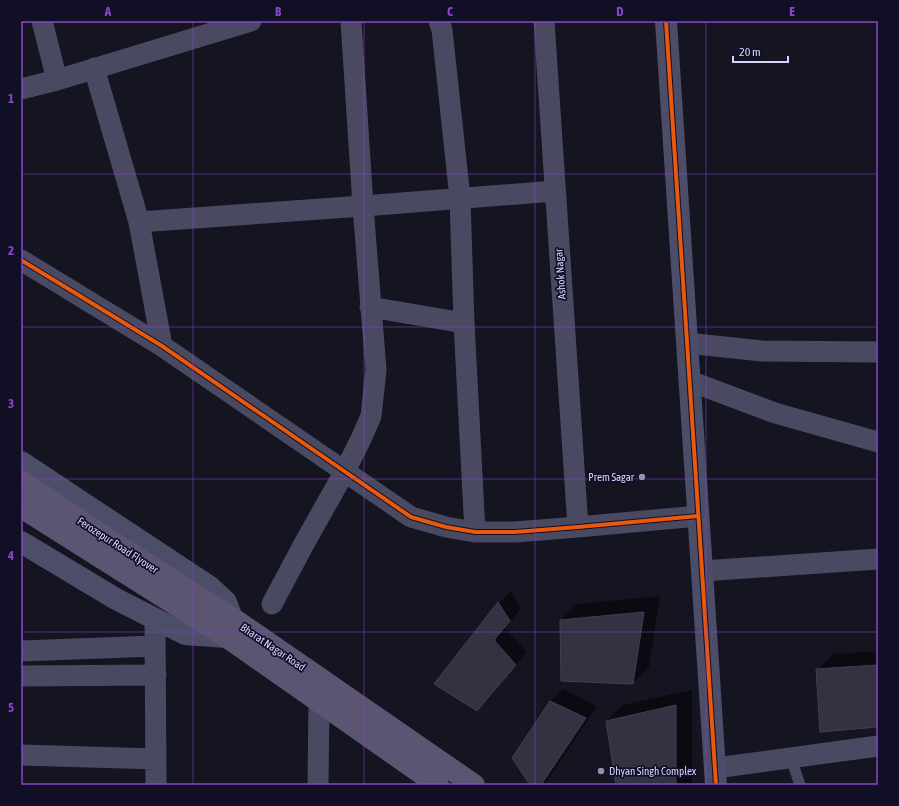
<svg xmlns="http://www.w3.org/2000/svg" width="899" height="806" viewBox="0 0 899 806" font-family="'Asap Condensed',sans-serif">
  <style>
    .shadow { fill: #0007 }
    .building { fill: #333243; stroke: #413f55 }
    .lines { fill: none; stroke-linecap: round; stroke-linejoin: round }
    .lane { stroke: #494a62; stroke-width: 11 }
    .street { stroke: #494a62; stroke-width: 21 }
    .secondary { stroke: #4c4d68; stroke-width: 22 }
    .primary { stroke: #5c5473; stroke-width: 22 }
    .cycleway-casing { stroke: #110f26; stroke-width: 6 }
    .cycleway { stroke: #e8590c; stroke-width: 4 }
    .grid { fill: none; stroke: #8945c9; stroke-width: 1; stroke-opacity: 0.55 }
    .poi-dot { fill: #9291b1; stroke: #110f26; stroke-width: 1.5 }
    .labels { text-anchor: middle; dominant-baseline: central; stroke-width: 3.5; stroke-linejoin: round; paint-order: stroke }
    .street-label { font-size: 11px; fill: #d6d4ff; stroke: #110f26 }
    .poi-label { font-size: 11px; fill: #d6d4ff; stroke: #110f26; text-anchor: end }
    .neatline { fill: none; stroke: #8945c9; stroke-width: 1.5 }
    .grid-label { font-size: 13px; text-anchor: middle; font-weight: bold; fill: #8945c9 }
  </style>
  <rect width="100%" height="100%" fill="#151421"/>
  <!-- shadow -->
  <path class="shadow" d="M 511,591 L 521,608 L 505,628 L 527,652 L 489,698 L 477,710 L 435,684 L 499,603 Z
    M 660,596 L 649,667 L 633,683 L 561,620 L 577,604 Z
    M 878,651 L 878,726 L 817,670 L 833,654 Z
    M 563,689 L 597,706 L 548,780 L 542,785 L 532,785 L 513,758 L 551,701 Z
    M 692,690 L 692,785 L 617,785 L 607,721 L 622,705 Z"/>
  <!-- building -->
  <path class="building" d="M 498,602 L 510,621 L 494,640 L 516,665 L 477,711 L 434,684 Z
    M 644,612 L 633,684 L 561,681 L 560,620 Z
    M 878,665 L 878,727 L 820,732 L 816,669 Z
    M 550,701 L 586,718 L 541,785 L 530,785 L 512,758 Z
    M 676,705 L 676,785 L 616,785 L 606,721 Z"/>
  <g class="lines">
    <!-- lane -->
    <path class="lane" d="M 791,758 L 800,785"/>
    <!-- street -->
    <path class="street" d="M 42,21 L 57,80
      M 439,21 L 442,30 L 460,198 L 464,323
      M 544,21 L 578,527
      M 94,68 L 139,222 L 162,346
      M 21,89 L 57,80 L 251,21
      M 139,222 L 363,206 L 351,21
      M 21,260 L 162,346 L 411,517 L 446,527 L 475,532 L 515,532 L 578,527 L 698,516
      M 370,307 L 464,323 L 475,532
      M 687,343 L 762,351 L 878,352
      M 690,381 L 775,413 L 878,442
      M 702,571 L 878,559
      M 272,604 L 305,542 L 345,471 L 361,439 L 371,416 L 376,370 L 363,206 L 555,191
      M 155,619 L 156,785
      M 21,651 L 155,646
      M 21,676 L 156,675
      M 21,755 L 156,759
      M 716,768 L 878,746
      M 318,785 L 319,701"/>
    <!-- secondary -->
    <path class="secondary" d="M 666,21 L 716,785
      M 21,462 L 210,587 L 226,602 L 232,618
      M 21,542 L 116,599 L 185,634 L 227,637"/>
    <!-- primary -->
    <path class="primary" d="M 21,481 L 120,547 L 232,618 L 474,785
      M 21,507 L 227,637 L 438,785"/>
    <!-- cycleway casing -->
    <g class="cycleway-casing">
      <path id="cycleway" d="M 666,21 L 716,785
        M 21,260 L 162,346 L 411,517 L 446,527 L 475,532 L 515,532 L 578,527 L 698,516"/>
    </g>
    <!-- cycleway -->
    <use href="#cycleway" class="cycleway"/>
  </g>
  <!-- grid -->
  <path class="grid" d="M 193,21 L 193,785M 364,21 L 364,785M 535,21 L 535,785M 706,21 L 706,785M 21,174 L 878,174M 21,327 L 878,327M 21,479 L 878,479M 21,632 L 878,632"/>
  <!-- markers -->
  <g class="poi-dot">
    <circle cx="642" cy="477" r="4"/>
    <circle cx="601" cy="771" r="4"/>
  </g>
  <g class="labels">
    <!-- street labels -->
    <g class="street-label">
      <text transform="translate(560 274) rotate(-94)">Ashok Nagar</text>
      <text transform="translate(118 545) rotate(33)">Ferozepur Road Flyover</text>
      <text transform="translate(273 647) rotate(34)">Bharat Nagar Road</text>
    </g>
    <!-- poi labels -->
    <g class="poi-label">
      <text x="634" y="477">Prem Sagar</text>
      <text x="609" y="771" text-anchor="start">Dhyan Singh Complex</text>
    </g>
  </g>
  <!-- border -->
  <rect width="899" height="806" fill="none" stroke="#110f26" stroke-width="44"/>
  <!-- scale -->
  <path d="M733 56v6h55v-6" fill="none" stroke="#d6d4ff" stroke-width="2"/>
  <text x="739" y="56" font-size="12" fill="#d6d4ff" stroke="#110f26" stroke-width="3" paint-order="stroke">20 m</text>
  <rect x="22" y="22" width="855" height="762" class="neatline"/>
  <g class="grid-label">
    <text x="108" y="16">A</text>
    <text x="278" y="16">B</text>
    <text x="450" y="16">C</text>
    <text x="620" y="16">D</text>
    <text x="792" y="16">E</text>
    <text x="11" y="103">1</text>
    <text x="11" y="255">2</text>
    <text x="11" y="408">3</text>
    <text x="11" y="560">4</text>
    <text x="11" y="712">5</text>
  </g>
</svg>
